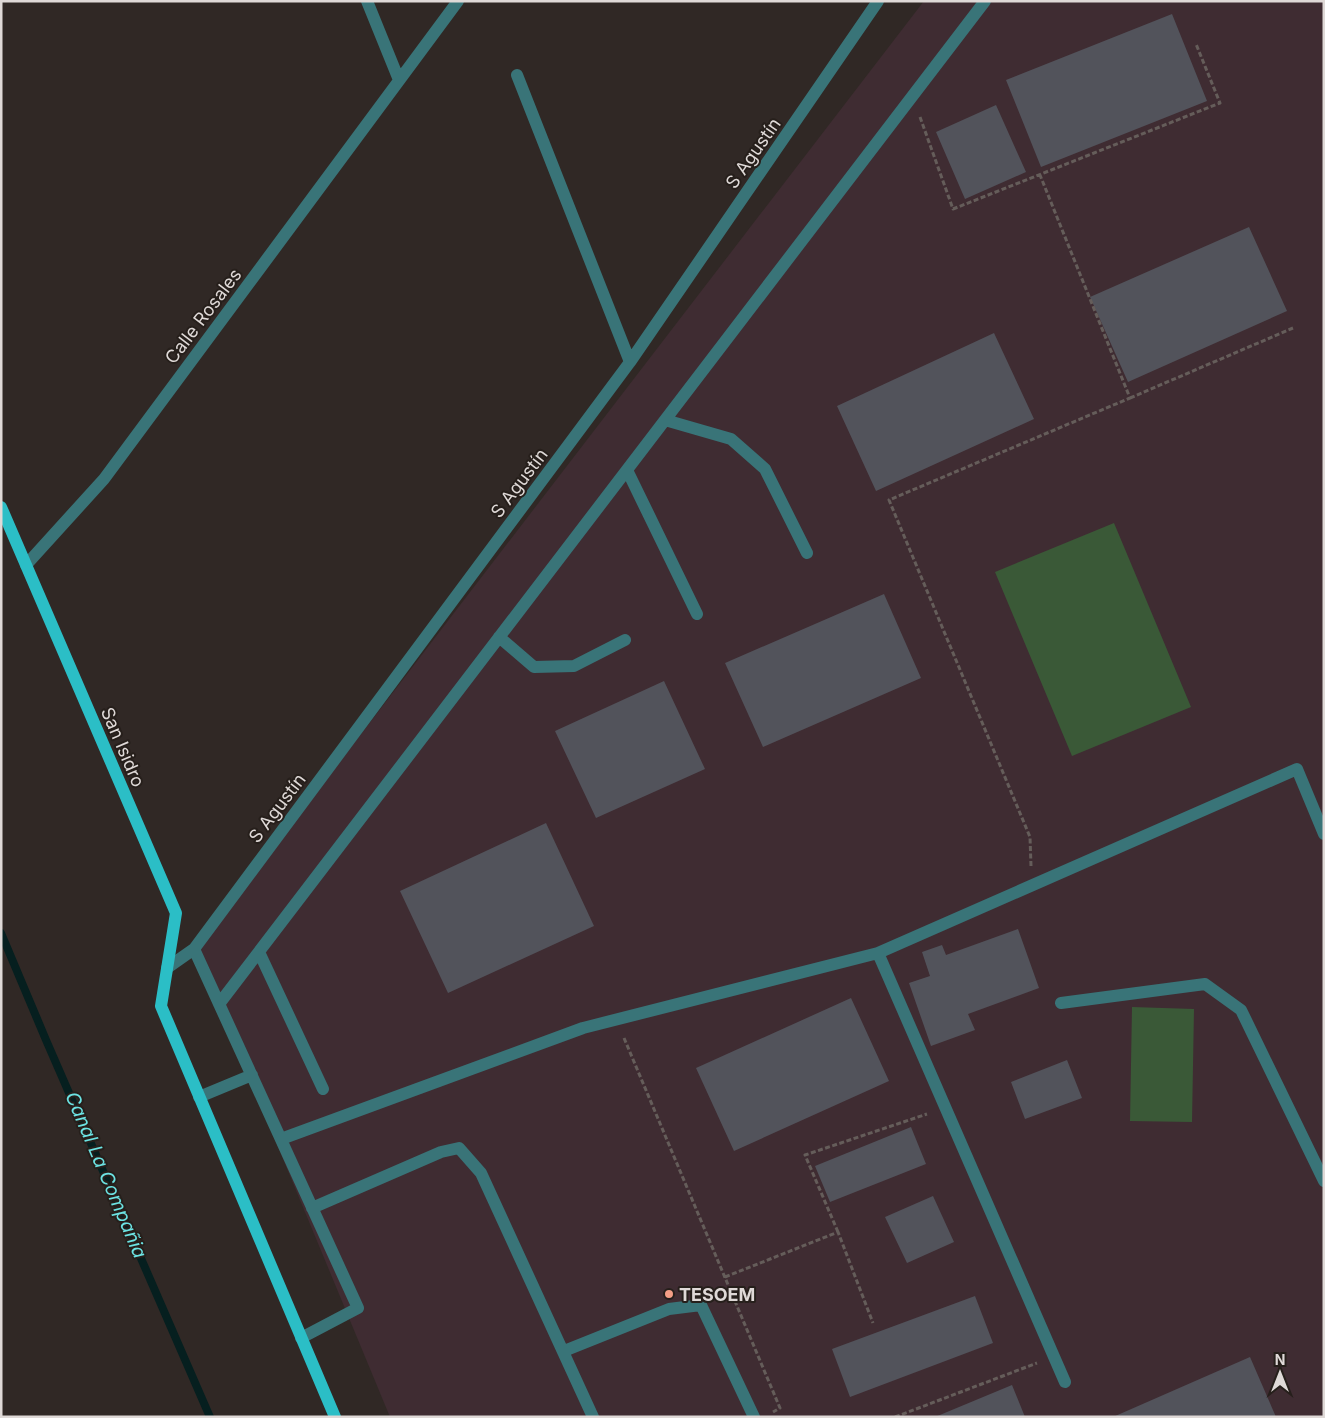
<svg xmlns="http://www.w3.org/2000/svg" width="1325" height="1418" viewBox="0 0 1325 1418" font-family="Inter,sans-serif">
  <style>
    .education { fill: #3f2c32 }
    .green { fill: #3a5937 }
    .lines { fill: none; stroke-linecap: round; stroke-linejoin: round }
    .stream { stroke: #061f1f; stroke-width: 8 }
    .building { fill: #52535b }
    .path { stroke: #655d5a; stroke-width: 3; stroke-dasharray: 5 2.5; stroke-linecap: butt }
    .minor { stroke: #397478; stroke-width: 12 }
    .major { stroke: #2bbec6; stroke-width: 12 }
    .poi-dot { fill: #f49e86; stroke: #261f1b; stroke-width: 2 }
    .labels { text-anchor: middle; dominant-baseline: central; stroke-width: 4; stroke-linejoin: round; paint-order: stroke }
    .street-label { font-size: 18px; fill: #dfd9d7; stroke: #261f1b }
    .poi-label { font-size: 18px; font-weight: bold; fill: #dfd9d7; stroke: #261f1b; text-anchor: start }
    .water-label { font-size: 19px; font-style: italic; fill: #6ce3e3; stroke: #261f1b }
  </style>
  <rect width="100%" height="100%" fill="#302825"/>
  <!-- education -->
  <path class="education" d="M 924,1 L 1324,1 L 1324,1417 L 390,1417 L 196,949 Z"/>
  <!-- green -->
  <path class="green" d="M 1114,523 L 1191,707 L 1072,756 L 995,572 Z
    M 1132,1007 L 1194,1009 L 1192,1122 L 1130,1121 Z"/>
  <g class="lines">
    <!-- stream -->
    <path class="stream" d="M 1,933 L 46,1040 L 210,1417"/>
  </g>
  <!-- building -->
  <path class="building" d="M 1172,14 L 1207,101 L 1041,167 L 1006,80 Z
    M 996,105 L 1026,172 L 965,199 L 936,132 Z
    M 1249,227 L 1287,311 L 1128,382 L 1090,297 Z
    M 994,333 L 1034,419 L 876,491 L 837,406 Z
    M 884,594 L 921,678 L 763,747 L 725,663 Z
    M 664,681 L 705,769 L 596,818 L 555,731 Z
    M 546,823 L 594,926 L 448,993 L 400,891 Z
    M 1018,929 L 1039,988 L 968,1014 L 975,1030 L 931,1046 L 909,983 L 930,976 L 922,952 L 942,945 L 946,955 Z
    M 851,998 L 889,1081 L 734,1151 L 696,1068 Z
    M 1067,1060 L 1082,1098 L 1025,1119 L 1011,1082 Z
    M 911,1127 L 926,1164 L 830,1202 L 815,1166 Z
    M 933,1196 L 954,1242 L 907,1263 L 885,1217 Z
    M 975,1296 L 993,1343 L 850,1397 L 832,1349 Z
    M 1250,1357 L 1276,1417 L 1113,1417 Z
    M 1012,1385 L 1025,1417 L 935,1417 Z"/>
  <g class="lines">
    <!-- path -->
    <path class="path" d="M 920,117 L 953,209 L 1220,103 L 1196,44
      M 1130,398 L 1293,328
      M 1031,866 L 1030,837 L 889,500 L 1130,398 L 1040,175
      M 624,1038 L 780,1408 L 773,1412
      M 838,1232 L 805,1155 L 927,1114
      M 725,1277 L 838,1232 L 873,1323
      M 895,1417 L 1037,1363"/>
    <!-- minor -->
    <path class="minor" d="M 367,1 L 399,80
      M 517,75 L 630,362
      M 665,420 L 731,439 L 765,469 L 807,553
      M 627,470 L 697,614
      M 26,565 L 104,479 L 458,1
      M 499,637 L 534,667 L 574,666 L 625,640
      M 194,949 L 358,1308 L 301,1338
      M 259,952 L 323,1089
      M 167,968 L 194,949 L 630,362 L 878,1
      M 1061,1003 L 1205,984 L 1241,1010 L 1324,1181
      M 219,1004 L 985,1
      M 199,1097 L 252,1075
      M 281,1139 L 583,1028 L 878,953
      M 312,1208 L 441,1152 L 459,1148 L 481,1173 L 593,1417
      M 564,1351 L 669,1309 L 701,1305 L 754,1417
      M 1065,1382 L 878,953 L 1297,769 L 1324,834"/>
    <!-- major -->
    <path class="major" d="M 1,507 L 176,913 L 161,1006 L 335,1417"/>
  </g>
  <!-- markers -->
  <circle class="poi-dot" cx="669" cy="1294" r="5"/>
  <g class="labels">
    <!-- street labels -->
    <g class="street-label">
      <text transform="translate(753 153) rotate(-55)">S Agustín</text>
      <text transform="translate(203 316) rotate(-53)">Calle Rosales</text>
      <text transform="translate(519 483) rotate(-53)">S Agustín</text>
      <text transform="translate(123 747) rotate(67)">San Isidro</text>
      <text transform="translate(277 808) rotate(-53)">S Agustín</text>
    </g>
    <!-- poi labels -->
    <g class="poi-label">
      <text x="679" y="1294">TESOEM</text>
    </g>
    <!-- water labels -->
    <g class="water-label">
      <text transform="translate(106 1175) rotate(67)">Canal La Compañia</text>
    </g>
  </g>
  <!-- border -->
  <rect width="1325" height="1418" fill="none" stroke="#dfd9d7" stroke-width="5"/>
  <!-- north arrow -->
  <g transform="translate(1280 1373)" stroke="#261f1b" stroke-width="4" paint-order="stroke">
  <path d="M0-4L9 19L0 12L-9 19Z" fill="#dfd9d7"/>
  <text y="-8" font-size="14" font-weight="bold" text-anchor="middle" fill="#dfd9d7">N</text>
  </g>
</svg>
